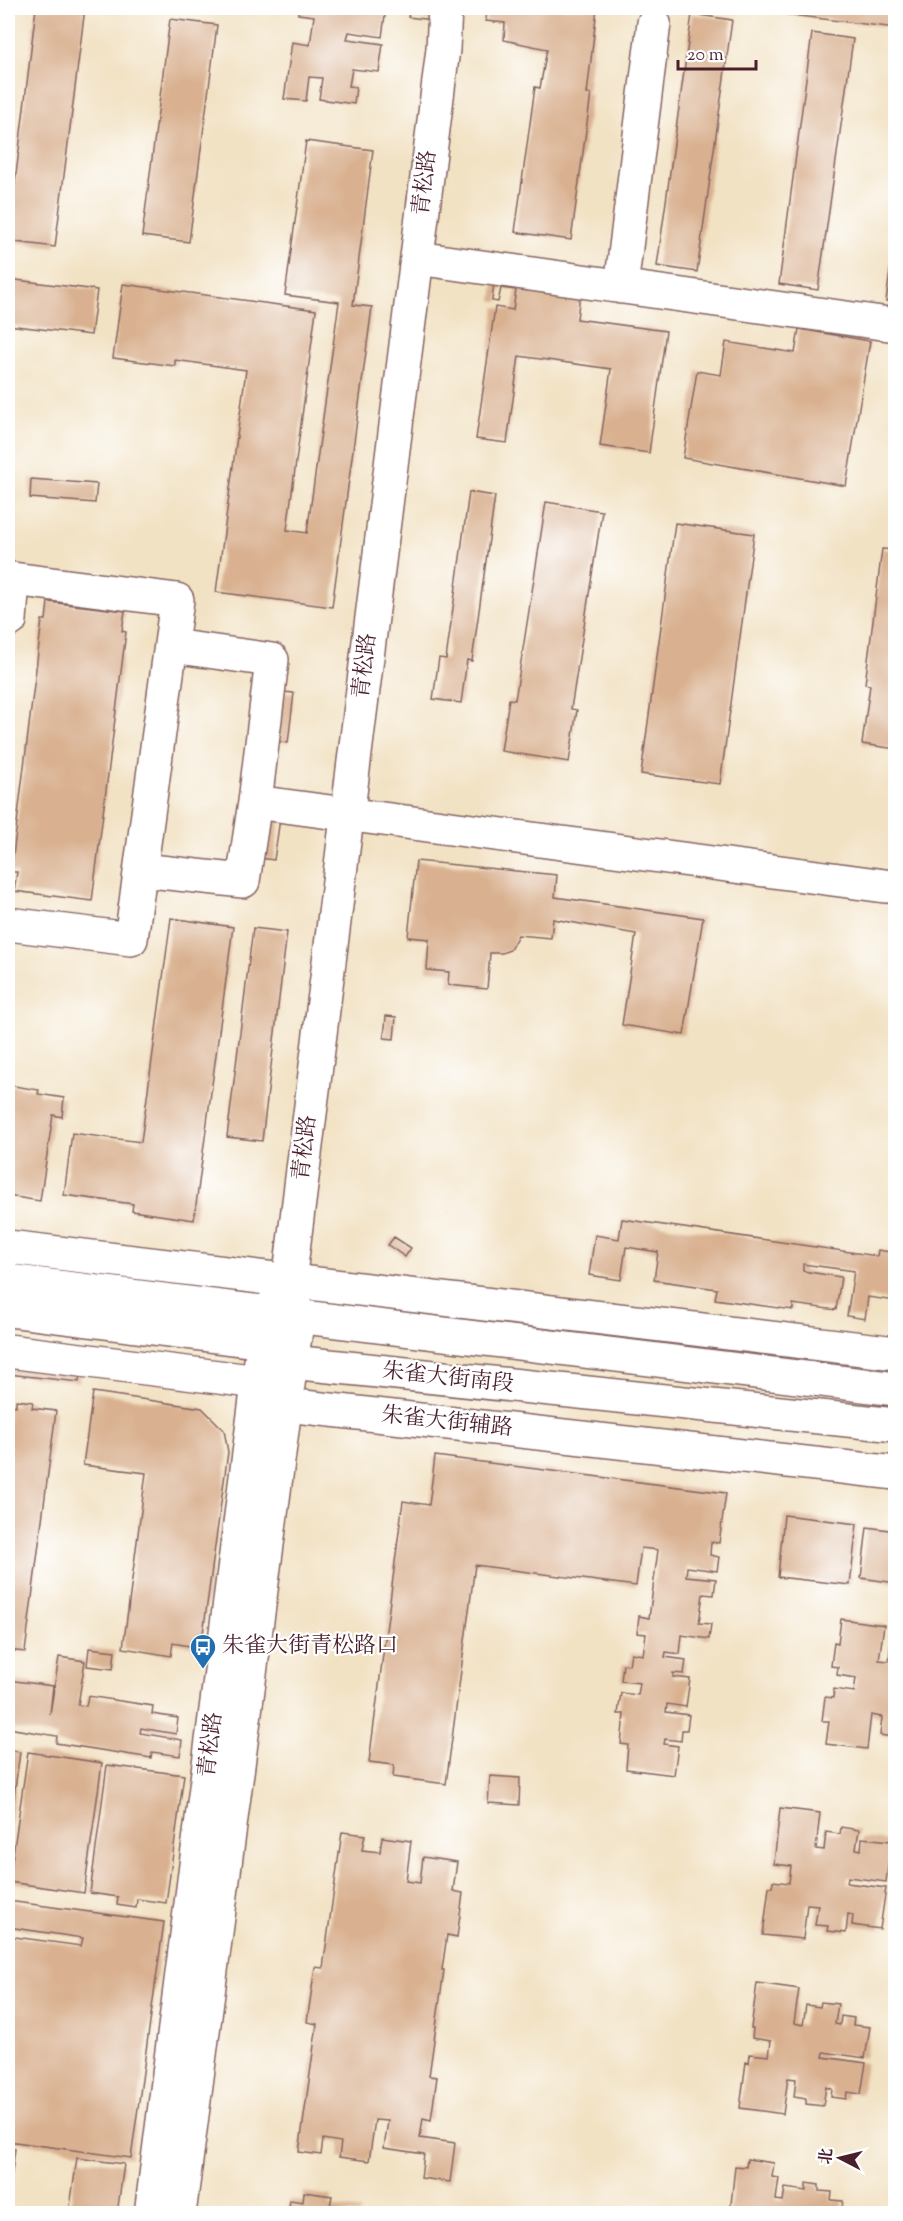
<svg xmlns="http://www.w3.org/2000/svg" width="903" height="2221" viewBox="0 0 903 2221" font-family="'Sorts Mill Goudy','Noto Serif SC',serif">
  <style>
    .building { fill: #d9b190 }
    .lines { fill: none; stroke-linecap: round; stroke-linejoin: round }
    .minor-casing { stroke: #856361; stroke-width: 36 }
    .major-casing { stroke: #856361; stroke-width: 36 }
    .minor { stroke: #fff; stroke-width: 33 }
    .major { stroke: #fff; stroke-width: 33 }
    .labels { text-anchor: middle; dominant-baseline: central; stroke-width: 4.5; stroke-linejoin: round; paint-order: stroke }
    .street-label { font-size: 22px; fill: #4a1f2b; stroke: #fff }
    .poi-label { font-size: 22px; fill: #4a1f2b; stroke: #fff; text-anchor: start }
  </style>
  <rect width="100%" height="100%" fill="#fff"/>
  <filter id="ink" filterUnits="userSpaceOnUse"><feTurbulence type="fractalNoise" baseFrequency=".0167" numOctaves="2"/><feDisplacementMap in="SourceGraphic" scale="12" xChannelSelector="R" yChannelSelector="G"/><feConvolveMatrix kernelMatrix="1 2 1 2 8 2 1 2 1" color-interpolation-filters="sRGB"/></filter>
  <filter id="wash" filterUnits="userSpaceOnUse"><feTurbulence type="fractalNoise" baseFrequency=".008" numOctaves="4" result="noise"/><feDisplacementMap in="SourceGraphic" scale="24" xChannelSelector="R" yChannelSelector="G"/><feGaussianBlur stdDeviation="1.35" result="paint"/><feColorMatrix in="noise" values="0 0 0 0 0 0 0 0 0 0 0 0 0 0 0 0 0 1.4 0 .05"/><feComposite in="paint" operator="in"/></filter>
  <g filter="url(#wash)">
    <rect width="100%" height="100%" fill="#f2e2c4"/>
    <g id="blocks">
      <!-- building -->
      <path class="building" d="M 36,8 L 85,8 L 55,247 L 8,241 Z
        M 299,8 L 386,8 L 382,37 L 349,32 L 347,39 L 383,44 L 379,72 L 352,69 L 349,86 L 356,87 L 354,104 L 319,99 L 322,78 L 309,77 L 306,101 L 284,99 L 292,42 L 310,45 L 314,16 L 298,14 Z
        M 410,8 L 444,8 L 442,21 L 408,17 Z
        M 487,8 L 597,8 L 587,94 L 591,94 L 571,240 L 515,232 L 535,87 L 540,88 L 547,49 L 504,40 L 505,23 L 486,21 Z
        M 742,8 L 896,8 L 896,28 L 742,9 Z
        M 692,14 L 732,20 L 697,272 L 657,266 Z
        M 170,19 L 217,25 L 189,242 L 142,236 Z
        M 812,33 L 853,39 L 818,290 L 779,284 Z
        M 306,141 L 373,150 L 353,305 L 372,307 L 332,607 L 216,592 L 246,370 L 175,360 L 175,366 L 113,358 L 123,284 L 316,310 L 287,530 L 307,533 L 339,302 L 285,295 Z
        M 894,243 L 896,243 L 896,302 L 886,301 Z
        M 495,274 L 581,286 L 577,319 L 666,331 L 649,453 L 600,446 L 611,369 L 519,356 L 507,443 L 476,439 L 495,307 L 513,310 L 516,290 L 501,288 L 498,302 L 492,301 Z
        M 8,279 L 97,290 L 91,335 L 8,325 Z
        M 799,329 L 870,341 L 846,486 L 683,458 L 697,371 L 721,375 L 726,342 L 795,353 Z
        M 31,479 L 97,484 L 95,503 L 30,498 Z
        M 469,492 L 495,496 L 472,661 L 467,660 L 461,703 L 433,699 L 439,658 L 446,659 Z
        M 546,502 L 602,511 L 571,709 L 577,710 L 569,762 L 501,751 L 509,699 L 515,700 Z
        M 675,523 L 754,534 L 720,784 L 641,774 Z
        M 882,549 L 896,550 L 896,749 L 862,744 L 870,685 L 865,684 Z
        M 48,602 L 125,611 L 122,631 L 126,632 L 92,901 L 14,891 L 17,872 L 11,872 L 42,620 L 46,620 Z
        M 271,691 L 294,693 L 288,743 L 265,740 Z
        M 258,809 L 281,812 L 274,860 L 251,857 Z
        M 416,861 L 557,875 L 555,897 L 703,918 L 684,1035 L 622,1025 L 636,934 L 553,919 L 551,938 L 518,935 L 510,950 L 502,953 L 490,953 L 487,989 L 448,985 L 449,972 L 427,970 L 429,939 L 408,937 Z
        M 171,918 L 233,927 L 194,1220 L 132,1211 L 133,1204 L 64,1195 L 72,1133 L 141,1142 Z
        M 253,928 L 287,932 L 262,1141 L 227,1137 Z
        M 386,1016 L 396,1017 L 394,1039 L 384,1038 Z
        M 8,1085 L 39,1090 L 38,1094 L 64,1098 L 62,1117 L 53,1115 L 40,1201 L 8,1196 Z
        M 622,1219 L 877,1256 L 878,1250 L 896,1253 L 896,1301 L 868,1297 L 865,1319 L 847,1316 L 854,1271 L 803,1264 L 803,1271 L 841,1277 L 836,1310 L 793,1304 L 793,1310 L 715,1299 L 717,1289 L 654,1280 L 658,1252 L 626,1247 L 621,1280 L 589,1275 L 595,1235 L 619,1239 Z
        M 394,1237 L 411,1248 L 405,1257 L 388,1245 Z
        M 8,1362 L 80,1370 L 79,1382 L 8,1374 Z
        M 93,1392 L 202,1408 L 224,1430 L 228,1452 L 201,1648 L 173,1643 L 171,1656 L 123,1648 L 146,1473 L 83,1465 Z
        M 16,1400 L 33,1402 L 32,1408 L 56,1411 L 25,1652 L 8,1650 L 8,1405 L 16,1406 Z
        M 435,1456 L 726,1493 L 719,1543 L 711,1542 L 710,1555 L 719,1557 L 717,1571 L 687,1567 L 686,1576 L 716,1579 L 714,1595 L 703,1594 L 699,1623 L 711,1624 L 709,1639 L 682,1635 L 680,1654 L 666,1652 L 665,1657 L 686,1660 L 684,1674 L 673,1673 L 673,1677 L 690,1679 L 686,1707 L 667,1704 L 666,1712 L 689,1715 L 687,1730 L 682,1730 L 681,1741 L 665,1739 L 664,1744 L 678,1746 L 674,1775 L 626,1769 L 628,1745 L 621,1744 L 624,1714 L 618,1714 L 621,1693 L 638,1695 L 640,1683 L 621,1681 L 623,1664 L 629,1665 L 631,1653 L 643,1655 L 646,1634 L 637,1633 L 639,1616 L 649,1618 L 658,1550 L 641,1548 L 636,1586 L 475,1565 L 446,1784 L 393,1777 L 394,1765 L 369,1762 L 403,1501 L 429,1505 Z
        M 784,1515 L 857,1524 L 850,1585 L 778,1577 Z
        M 867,1527 L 896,1531 L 896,1583 L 861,1578 Z
        M 841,1619 L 884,1625 L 879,1660 L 889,1661 L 891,1641 L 896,1642 L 896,1743 L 892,1742 L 893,1737 L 880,1735 L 882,1717 L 871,1715 L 867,1749 L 826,1744 L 829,1721 L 822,1721 L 825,1697 L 833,1698 L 834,1689 L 854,1692 L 856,1678 L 837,1675 L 838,1667 L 831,1666 L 834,1642 L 838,1643 Z
        M 89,1648 L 115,1651 L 113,1669 L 87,1666 Z
        M 59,1657 L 85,1661 L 78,1705 L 86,1706 L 88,1696 L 153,1706 L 152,1714 L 178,1718 L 176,1734 L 141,1728 L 140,1733 L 182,1740 L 180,1756 L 152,1752 L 151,1758 L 56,1743 L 57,1736 L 8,1728 L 8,1680 L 53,1686 L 50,1714 Z
        M 8,1750 L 20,1752 L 9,1833 L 8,1833 Z
        M 28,1752 L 102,1763 L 84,1893 L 9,1882 Z
        M 107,1765 L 184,1775 L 166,1903 L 137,1899 L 136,1908 L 117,1905 L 118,1897 L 90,1893 Z
        M 490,1776 L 520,1778 L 519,1805 L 488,1803 Z
        M 780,1808 L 820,1813 L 816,1849 L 824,1850 L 826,1832 L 840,1834 L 841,1827 L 859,1830 L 856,1849 L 861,1850 L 862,1838 L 891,1841 L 886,1882 L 848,1877 L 847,1883 L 886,1888 L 880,1929 L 852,1925 L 853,1915 L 848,1914 L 846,1933 L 827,1931 L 828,1926 L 815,1925 L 818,1905 L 807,1904 L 803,1939 L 763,1935 L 769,1887 L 772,1887 L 773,1881 L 789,1883 L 791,1866 L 774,1864 Z
        M 342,1832 L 365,1835 L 362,1850 L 380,1852 L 382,1837 L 411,1841 L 406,1881 L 420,1883 L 423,1857 L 457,1862 L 453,1891 L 463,1893 L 457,1937 L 447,1935 L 442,1970 L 444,1970 L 429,2076 L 437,2077 L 431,2120 L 423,2118 L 420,2138 L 455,2143 L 450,2182 L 421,2178 L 424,2154 L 384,2148 L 388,2121 L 375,2120 L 369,2161 L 339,2157 L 341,2142 L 323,2139 L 321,2155 L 299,2152 L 317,2024 L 307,2022 L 315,1967 L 323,1968 Z
        M 8,1901 L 164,1922 L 131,2158 L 8,2141 L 8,1936 L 81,1946 L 83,1938 L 8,1927 Z
        M 757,1983 L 799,1989 L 794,2023 L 803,2025 L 806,2005 L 820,2007 L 821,2002 L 838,2004 L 835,2024 L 840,2025 L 841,2016 L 854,2018 L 853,2025 L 870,2027 L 865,2058 L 824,2052 L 823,2057 L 866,2063 L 861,2094 L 847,2092 L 846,2099 L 831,2097 L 832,2089 L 826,2087 L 823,2106 L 806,2104 L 806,2099 L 794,2097 L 796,2079 L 788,2078 L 783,2114 L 740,2108 L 746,2062 L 749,2063 L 750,2054 L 769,2056 L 771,2041 L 752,2038 L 753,2028 L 751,2028 Z
        M 8,2148 L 15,2149 L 9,2195 L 8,2195 Z
        M 77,2158 L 124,2164 L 117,2214 L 69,2214 Z
        M 747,2159 L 774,2163 L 772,2177 L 779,2178 L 776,2200 L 783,2201 L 785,2188 L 806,2191 L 806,2183 L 819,2185 L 819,2191 L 832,2192 L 831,2200 L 843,2201 L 841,2214 L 730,2214 L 735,2166 L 746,2167 Z
        M 304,2192 L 332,2196 L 330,2206 L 360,2211 L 360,2214 L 288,2214 L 290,2200 L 303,2202 Z"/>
    </g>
  </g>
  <g filter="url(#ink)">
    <use href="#blocks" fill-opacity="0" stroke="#856361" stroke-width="1.5"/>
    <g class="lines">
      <!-- minor casing -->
      <g class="minor-casing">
        <path id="minor" d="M 417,258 L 896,325
          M 621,287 L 654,23
          M 8,621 L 10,620 L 13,579 L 177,600 L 131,939 L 8,924
          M 172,646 L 272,660 L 255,802 L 885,886
          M 141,870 L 243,881 L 255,802
          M 8,1247 L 896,1353
          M 8,1351 L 259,1382 L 286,1405 L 896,1473
          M 291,1362 L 298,1318 L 289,1282 L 443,49 L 445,8"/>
      </g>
      <!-- major casing -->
      <g class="major-casing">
        <path id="major" d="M 8,1281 L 896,1389
          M 8,1310 L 264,1342 L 291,1362 L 896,1425
          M 151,2214 L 267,1314 L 289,1282
          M 179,2214 L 291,1362"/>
      </g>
      <!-- minor -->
      <use href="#minor" class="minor"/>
      <!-- major -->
      <use href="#major" class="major"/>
    </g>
  </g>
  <!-- icons -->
  <defs>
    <g id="bus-pin" transform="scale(1.35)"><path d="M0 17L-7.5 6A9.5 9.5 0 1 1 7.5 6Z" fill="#1f6fb2" stroke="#fff"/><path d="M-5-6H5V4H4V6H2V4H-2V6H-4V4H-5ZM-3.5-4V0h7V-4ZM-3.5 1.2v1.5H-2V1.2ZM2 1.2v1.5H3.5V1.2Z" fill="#fff"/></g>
  </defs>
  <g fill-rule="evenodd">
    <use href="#bus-pin" x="203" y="1647"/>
  </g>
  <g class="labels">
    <!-- street labels -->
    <g class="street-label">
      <text transform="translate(426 183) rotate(-83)">青松路</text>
      <text transform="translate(366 666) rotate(-83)">青松路</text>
      <text transform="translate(306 1148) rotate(-83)">青松路</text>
      <text transform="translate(448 1379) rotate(6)">朱雀大街南段</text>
      <text transform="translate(447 1423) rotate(6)">朱雀大街辅路</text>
      <text transform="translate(212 1745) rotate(-83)">青松路</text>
    </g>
    <!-- poi labels -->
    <g class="poi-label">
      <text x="222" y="1647">朱雀大街青松路口</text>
    </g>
  </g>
  <!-- margin -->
  <rect width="903" height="2221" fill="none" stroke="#fff" stroke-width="30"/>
  <!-- north arrow -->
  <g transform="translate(840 2158) rotate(277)" stroke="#ffffff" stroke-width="4.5" paint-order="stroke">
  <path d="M0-4.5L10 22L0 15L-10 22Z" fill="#4a1f2b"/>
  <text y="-9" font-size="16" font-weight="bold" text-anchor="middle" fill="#4a1f2b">北</text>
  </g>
  <!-- scale -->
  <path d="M678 60v9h78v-9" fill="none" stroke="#4a1f2b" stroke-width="3"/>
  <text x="687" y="60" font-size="18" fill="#4a1f2b" stroke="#ffffff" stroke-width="4.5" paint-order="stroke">20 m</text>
</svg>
